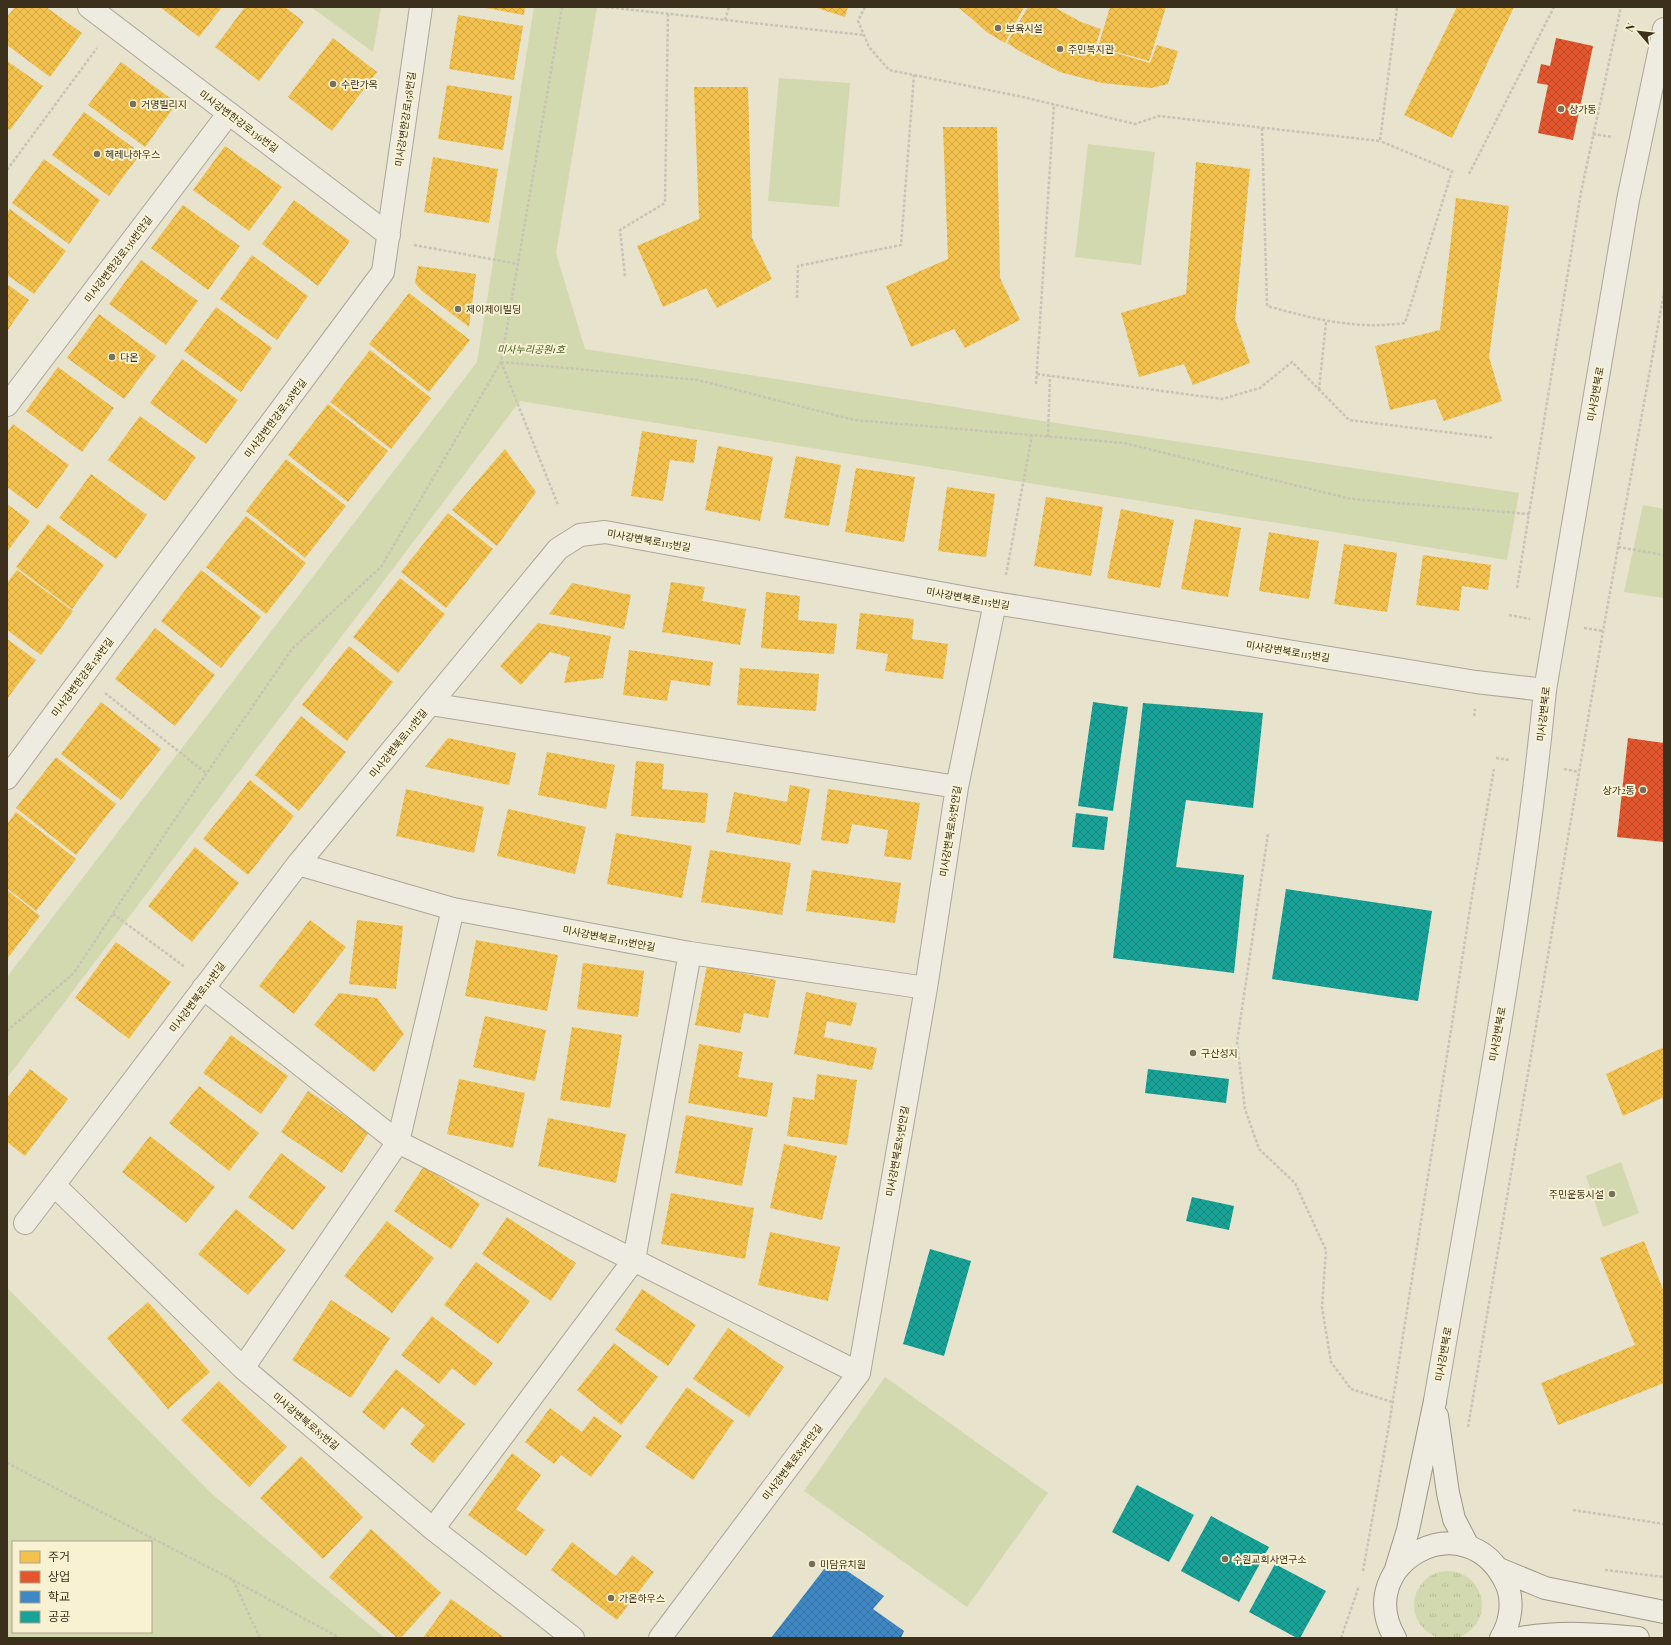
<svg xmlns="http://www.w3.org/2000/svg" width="1671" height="1645" viewBox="0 0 1671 1645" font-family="'Playfair Display','Noto Sans KR',serif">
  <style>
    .grass { fill: url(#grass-tufts) }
    .park { fill: #d3d9ae; fill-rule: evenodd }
    .homes { fill: url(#homes-cross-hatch) }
    .shops { fill: url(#shops-cross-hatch) }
    .schools { fill: url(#schools-cross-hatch) }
    .public { fill: url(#public-cross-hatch) }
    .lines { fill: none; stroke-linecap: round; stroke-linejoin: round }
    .minor-casing { stroke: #aca696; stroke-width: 24 }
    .tertiary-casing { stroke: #aca696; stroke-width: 24 }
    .secondary-casing { stroke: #9c9686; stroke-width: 24 }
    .path { stroke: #c7c3b6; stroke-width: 2.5; stroke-dasharray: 3 2; stroke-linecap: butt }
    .minor { stroke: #eeece0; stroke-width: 22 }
    .tertiary { stroke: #eeece0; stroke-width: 22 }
    .secondary { stroke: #eeece0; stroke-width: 22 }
    .poi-dot { fill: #786f5b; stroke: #f8f2d3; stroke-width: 1.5 }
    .labels { text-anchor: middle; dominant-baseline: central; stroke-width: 4; stroke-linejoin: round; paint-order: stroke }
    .poi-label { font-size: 10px; fill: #3c301d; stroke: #f8f2d3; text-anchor: start }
    .street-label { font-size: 10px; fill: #3c301d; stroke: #f8f2d3 }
    .park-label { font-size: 10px; font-style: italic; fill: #455a22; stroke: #f8f2d3 }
  </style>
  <defs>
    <pattern id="grass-tufts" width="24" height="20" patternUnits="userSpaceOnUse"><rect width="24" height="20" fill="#d3d9ae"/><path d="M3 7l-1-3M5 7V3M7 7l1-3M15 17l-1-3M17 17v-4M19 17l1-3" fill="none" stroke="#b6bb95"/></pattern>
    <pattern id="homes-cross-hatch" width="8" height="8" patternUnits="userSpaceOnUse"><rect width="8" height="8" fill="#f2c14e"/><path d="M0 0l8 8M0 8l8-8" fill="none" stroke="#d0a644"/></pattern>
    <pattern id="shops-cross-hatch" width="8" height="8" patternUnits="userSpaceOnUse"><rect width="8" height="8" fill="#e4572e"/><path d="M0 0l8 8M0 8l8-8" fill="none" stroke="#ba4827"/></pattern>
    <pattern id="schools-cross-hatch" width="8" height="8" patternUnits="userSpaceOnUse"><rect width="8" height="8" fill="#3f88c5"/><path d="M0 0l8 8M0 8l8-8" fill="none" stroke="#36709f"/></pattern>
    <pattern id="public-cross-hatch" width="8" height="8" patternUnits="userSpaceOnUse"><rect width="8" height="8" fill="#17a398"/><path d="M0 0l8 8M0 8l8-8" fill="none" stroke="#16857b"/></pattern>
  </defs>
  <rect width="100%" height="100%" fill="#e7e3cd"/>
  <!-- grass -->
  <path class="grass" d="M1414 1605a34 34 0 1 1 68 0a34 34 0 1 1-68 0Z"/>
  <!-- park -->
  <path class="park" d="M 311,7 L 381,7 L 373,52 Z
    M 534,7 L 597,7 L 556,253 L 585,349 L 1062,424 L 1519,493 L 1507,560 L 520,401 L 7,1078 L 7,977 L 477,362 Z
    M 779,78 L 850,83 L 839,207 L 768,201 Z
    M 1088,144 L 1155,152 L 1141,265 L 1075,257 Z
    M 1643,505 L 1664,509 L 1664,598 L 1624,592 Z
    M 1621,1162 L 1639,1213 L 1603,1227 L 1586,1176 Z
    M 7,1288 L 212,1494 L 385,1638 L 7,1638 ZM 13,1542 L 151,1542 L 151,1632 L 13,1632 Z
    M 885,1377 L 1048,1493 L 967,1607 L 804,1491 Z"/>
  <!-- homes -->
  <path class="homes" d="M 15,7 L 46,7 L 82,33 L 50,77 L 7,45 L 7,17 Z
    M 160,7 L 222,7 L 199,37 Z
    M 245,7 L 285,7 L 304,22 L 259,81 L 215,47 Z
    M 481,7 L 525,7 L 524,15 Z
    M 814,7 L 848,7 L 845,17 Z
    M 958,7 L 1024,7 L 1005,43 L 988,33 Z
    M 1028,7 L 1054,7 L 1081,22 L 1101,29 L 1095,47 L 1150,63 L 1157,45 L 1178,51 L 1168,84 L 1151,88 L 1102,83 L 1060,72 L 1023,53 L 1007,43 Z
    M 1110,7 L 1166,7 L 1149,61 L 1098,47 Z
    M 1457,7 L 1514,7 L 1452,138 L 1404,115 Z
    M 458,15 L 523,26 L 514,80 L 449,69 Z
    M 333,38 L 377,72 L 332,131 L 288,97 Z
    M 7,61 L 43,86 L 10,130 L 7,128 Z
    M 121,62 L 177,103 L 145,147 L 88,105 Z
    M 447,85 L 512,96 L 503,150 L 438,139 Z
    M 694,87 L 748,87 L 752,238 L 772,279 L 717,308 L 706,288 L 663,307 L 637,246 L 699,219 Z
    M 84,112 L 141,153 L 109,196 L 52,155 Z
    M 943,127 L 997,127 L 1000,278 L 1020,320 L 965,348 L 954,329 L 911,347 L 886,286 L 948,259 Z
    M 225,146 L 282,187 L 249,231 L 193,190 Z
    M 433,157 L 498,169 L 489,223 L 424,212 Z
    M 44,159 L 100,200 L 69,244 L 12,203 Z
    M 1196,162 L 1250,169 L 1235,319 L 1250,363 L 1193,385 L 1184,364 L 1139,377 L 1121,313 L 1186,294 Z
    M 1456,198 L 1509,206 L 1489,357 L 1502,401 L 1444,421 L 1435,399 L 1390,410 L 1375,346 L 1440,330 Z
    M 294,200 L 350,241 L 318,286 L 262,244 Z
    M 183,205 L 240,246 L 208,290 L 151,248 Z
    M 10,209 L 66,251 L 34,294 L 7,275 L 7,213 Z
    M 252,255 L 308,296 L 277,340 L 220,299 Z
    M 141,260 L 198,301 L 166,345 L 109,304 Z
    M 418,266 L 476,274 L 469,327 L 422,291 L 415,283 Z
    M 7,284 L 29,300 L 7,331 Z
    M 409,293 L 470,340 L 429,392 L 369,344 Z
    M 216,307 L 272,348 L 241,392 L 184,351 Z
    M 99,314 L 156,356 L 124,399 L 67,358 Z
    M 370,350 L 431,398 L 391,449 L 330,402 Z
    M 182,359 L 238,400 L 206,444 L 150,403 Z
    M 58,367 L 114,408 L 82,452 L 26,411 Z
    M 328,404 L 388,451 L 348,502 L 288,455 Z
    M 140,416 L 196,457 L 165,501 L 108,460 Z
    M 13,424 L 69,465 L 37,509 L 7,487 L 7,432 Z
    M 642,431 L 697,440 L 694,463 L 670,460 L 663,501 L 631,496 Z
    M 718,446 L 773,457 L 760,521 L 705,510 Z
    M 505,449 L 536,492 L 497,546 L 452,510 Z
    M 796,456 L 841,465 L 829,526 L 784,518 Z
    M 286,459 L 346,506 L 305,558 L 246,511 Z
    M 856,468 L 915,477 L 904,542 L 845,532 Z
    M 91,474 L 147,515 L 116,559 L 59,518 Z
    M 947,487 L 995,494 L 986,557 L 938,551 Z
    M 1046,497 L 1103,507 L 1091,576 L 1034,566 Z
    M 7,504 L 30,521 L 7,552 Z
    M 1121,509 L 1174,520 L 1160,588 L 1107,578 Z
    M 448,513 L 493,549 L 446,608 L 401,572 Z
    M 246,516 L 306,563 L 266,614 L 206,567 Z
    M 1195,519 L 1241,528 L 1228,597 L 1181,589 Z
    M 48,524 L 104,565 L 72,609 L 16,567 Z
    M 1269,532 L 1319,541 L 1309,599 L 1259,591 Z
    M 1344,544 L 1397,553 L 1387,612 L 1334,604 Z
    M 1423,555 L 1491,565 L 1488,590 L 1462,586 L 1459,611 L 1416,605 Z
    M 17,570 L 73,611 L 41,655 L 7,630 L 7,583 Z
    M 201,570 L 261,617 L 221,668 L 161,621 Z
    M 400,578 L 445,614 L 398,673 L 353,637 Z
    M 671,582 L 705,587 L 702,601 L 746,609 L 740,645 L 662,632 Z
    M 572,583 L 631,595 L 624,629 L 549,614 Z
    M 766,592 L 800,596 L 798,620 L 837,624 L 834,654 L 761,648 Z
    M 860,613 L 914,619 L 912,639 L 948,644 L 943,679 L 885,671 L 888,654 L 856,649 Z
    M 538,623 L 611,636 L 603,678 L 564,683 L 570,657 L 550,652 L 521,685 L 500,666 Z
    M 155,628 L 215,675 L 175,726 L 115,679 Z
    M 7,639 L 36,660 L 7,699 Z
    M 349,646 L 393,682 L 347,741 L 302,705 Z
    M 629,650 L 713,662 L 710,686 L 671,680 L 667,701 L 623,695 Z
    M 740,668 L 819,674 L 816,711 L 737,705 Z
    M 101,702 L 161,749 L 121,800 L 61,754 Z
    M 301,716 L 346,752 L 299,811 L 255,775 Z
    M 448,738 L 516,753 L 509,785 L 425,767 Z
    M 547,752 L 615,765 L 606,809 L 538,795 Z
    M 56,757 L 116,804 L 76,855 L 16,808 Z
    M 636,761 L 664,764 L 662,789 L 708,793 L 705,823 L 631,816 Z
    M 250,780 L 294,816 L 248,875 L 203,839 Z
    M 790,785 L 810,789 L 800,845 L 726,832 L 734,792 L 787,802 Z
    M 406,789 L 484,807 L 474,853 L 396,836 Z
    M 828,789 L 920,803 L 911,860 L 884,856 L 888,830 L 852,824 L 848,844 L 821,840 Z
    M 508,809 L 586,827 L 575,874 L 497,856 Z
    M 16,812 L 76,859 L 36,911 L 7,888 L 7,824 Z
    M 616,833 L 692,846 L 682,898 L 607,884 Z
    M 195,847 L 239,883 L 192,942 L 148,906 Z
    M 710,850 L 791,863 L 782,915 L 701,902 Z
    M 812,870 L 901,883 L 895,923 L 806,911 Z
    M 7,890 L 40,916 L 7,959 Z
    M 310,920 L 346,947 L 294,1014 L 259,986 Z
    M 357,920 L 403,926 L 396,989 L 349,984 Z
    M 476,940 L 558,955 L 547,1011 L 465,996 Z
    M 116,942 L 171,982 L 129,1039 L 75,998 Z
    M 583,963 L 644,971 L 638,1017 L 577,1009 Z
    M 707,966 L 776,980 L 768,1018 L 744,1013 L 740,1033 L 695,1025 Z
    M 806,992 L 857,1003 L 851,1026 L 827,1021 L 824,1037 L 877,1048 L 872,1070 L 794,1054 Z
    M 339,993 L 377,998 L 404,1034 L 374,1072 L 314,1025 Z
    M 485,1016 L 546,1030 L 535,1081 L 473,1067 Z
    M 572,1027 L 622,1035 L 610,1108 L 560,1100 Z
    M 231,1035 L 288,1076 L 261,1114 L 203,1073 Z
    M 699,1044 L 743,1052 L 738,1077 L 773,1083 L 767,1117 L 688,1103 Z
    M 1664,1047 L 1664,1097 L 1623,1116 L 1606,1074 Z
    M 30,1069 L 68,1099 L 25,1156 L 7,1142 L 7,1098 Z
    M 817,1074 L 857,1080 L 847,1145 L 787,1136 L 793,1097 L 814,1100 Z
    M 459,1079 L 525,1093 L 513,1148 L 447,1134 Z
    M 199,1086 L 259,1133 L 229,1171 L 169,1123 Z
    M 308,1091 L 369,1132 L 342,1173 L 281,1132 Z
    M 686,1115 L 753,1128 L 742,1186 L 675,1173 Z
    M 548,1118 L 626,1134 L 616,1183 L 538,1166 Z
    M 150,1136 L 215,1187 L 186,1223 L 122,1172 Z
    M 784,1144 L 837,1156 L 822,1220 L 770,1208 Z
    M 281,1153 L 326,1187 L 293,1230 L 248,1197 Z
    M 424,1166 L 480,1204 L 451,1249 L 394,1211 Z
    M 671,1193 L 754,1208 L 745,1259 L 661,1244 Z
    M 236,1209 L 286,1250 L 248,1295 L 198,1254 Z
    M 507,1217 L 576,1263 L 551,1301 L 482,1254 Z
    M 387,1221 L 434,1258 L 392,1313 L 344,1276 Z
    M 770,1232 L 840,1247 L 828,1301 L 758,1285 Z
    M 1644,1241 L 1664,1292 L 1664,1383 L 1558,1425 L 1541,1383 L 1635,1345 L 1600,1258 Z
    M 476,1262 L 530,1301 L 498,1344 L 444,1305 Z
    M 642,1289 L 696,1325 L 668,1366 L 615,1330 Z
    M 331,1300 L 390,1338 L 351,1398 L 292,1360 Z
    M 148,1302 L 210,1372 L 168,1409 L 107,1338 Z
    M 432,1316 L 493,1363 L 475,1386 L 452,1368 L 439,1384 L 401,1355 Z
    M 728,1328 L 784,1367 L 749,1417 L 693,1379 Z
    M 614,1343 L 658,1377 L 621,1425 L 577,1390 Z
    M 396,1369 L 465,1424 L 433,1463 L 410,1444 L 425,1425 L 402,1407 L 384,1430 L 362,1412 Z
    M 219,1381 L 287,1447 L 249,1487 L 181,1420 Z
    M 687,1387 L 734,1421 L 693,1480 L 645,1447 Z
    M 550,1408 L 582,1432 L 594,1416 L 622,1436 L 591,1477 L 561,1455 L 554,1464 L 525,1442 Z
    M 512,1453 L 541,1475 L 516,1509 L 545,1530 L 526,1556 L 468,1515 Z
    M 301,1456 L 363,1517 L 323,1559 L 260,1498 Z
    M 371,1529 L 441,1593 L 401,1638 L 397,1638 L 329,1577 Z
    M 572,1542 L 616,1576 L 632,1555 L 654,1572 L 617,1620 L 551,1570 Z
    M 451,1599 L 505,1638 L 423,1638 Z"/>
  <!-- shops -->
  <path class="shops" d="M 1556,38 L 1593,46 L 1573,140 L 1538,133 L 1548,85 L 1537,83 L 1541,64 L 1550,66 Z
    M 1628,738 L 1664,743 L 1664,842 L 1617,837 Z"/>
  <!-- schools -->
  <path class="schools" d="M 831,1560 L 884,1596 L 873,1609 L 904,1631 L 901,1638 L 771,1638 Z"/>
  <!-- public -->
  <path class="public" d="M 1093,702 L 1128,707 L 1113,811 L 1078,806 Z
    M 1143,703 L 1263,713 L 1253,808 L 1186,800 L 1176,867 L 1244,875 L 1234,973 L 1113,958 Z
    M 1076,813 L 1108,817 L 1104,850 L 1072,847 Z
    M 1286,889 L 1432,911 L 1418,1001 L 1272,979 Z
    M 1148,1069 L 1229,1079 L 1226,1103 L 1145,1093 Z
    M 1192,1197 L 1234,1206 L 1229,1230 L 1186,1221 Z
    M 930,1249 L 971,1261 L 944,1356 L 903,1344 Z
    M 1137,1485 L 1194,1515 L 1169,1562 L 1112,1532 Z
    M 1211,1516 L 1269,1547 L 1239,1602 L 1181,1571 Z
    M 1275,1564 L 1326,1591 L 1300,1638 L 1297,1638 L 1249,1612 Z"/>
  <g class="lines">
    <!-- minor casing -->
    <g class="minor-casing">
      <path id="minor" d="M 89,7 L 389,235
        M 7,405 L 229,113
        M 430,704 L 957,787
        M 7,778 L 383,272 L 421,7
        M 298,864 L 453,909 L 690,953 L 926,988
        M 203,988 L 398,1142 L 859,1373
        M 54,1185 L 243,1368 L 433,1529 L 573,1638
        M 25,1223 L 298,864 L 558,549 L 580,535 L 605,532 L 995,603 L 1476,682 L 1545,690
        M 243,1368 L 398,1142 L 453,909
        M 433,1529 L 634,1260 L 690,953
        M 660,1638 L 859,1373 L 926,988 L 957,787 L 995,603"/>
    </g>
    <!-- tertiary casing -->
    <g class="tertiary-casing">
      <path id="tertiary" d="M 1435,1401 C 1475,1164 1522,928 1545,690 L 1628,200 L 1664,29"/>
    </g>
    <!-- secondary casing -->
    <g class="secondary-casing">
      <path id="secondary" d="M 1437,1416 L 1448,1493 L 1454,1519 L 1468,1546
        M 1396,1569 L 1408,1530 L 1435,1401
        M 1499,1569 L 1545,1588 L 1664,1612
        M 1395,1638 C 1351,1562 1467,1500 1506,1583 C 1514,1600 1511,1622 1501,1638
        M 1521,1638 C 1560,1631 1599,1634 1638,1638"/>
    </g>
    <!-- path -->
    <path class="path" d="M 606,7 L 863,35
      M 865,7 L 858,21 L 869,47 L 889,70 L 1023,97 L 1135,124 L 1159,116 L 1380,141 L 1397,7
      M 725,20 L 729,7
      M 1262,128 L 1267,306 C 1315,319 1355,330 1405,323 L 1452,171 L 1380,141
      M 1593,134 L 1613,137
      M 7,170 L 97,48
      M 1469,174 L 1554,7
      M 414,245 L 518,264
      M 625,276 L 620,230 L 665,203 L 668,14
      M 797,298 L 798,266 L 901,245 L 914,75
      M 501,362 L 698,380 L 854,420 L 1124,443 L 1351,499 L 1529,514
      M 501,362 L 558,505
      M 1037,374 L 1222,399 L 1260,388 L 1292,362 L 1349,420 L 1494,438
      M 1036,384 L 1054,104
      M 1319,390 L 1326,322
      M 1048,437 L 1050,376
      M 1618,547 L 1664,555
      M 1006,575 L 1032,435
      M 1517,588 L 1581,192 L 1621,7
      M 1509,615 L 1530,619
      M 1584,628 L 1603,631
      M 105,693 L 206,773
      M 1474,716 L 1475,709
      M 1496,758 L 1510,760
      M 1564,769 L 1579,772
      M 1268,834 L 1237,1042 L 1245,1109 L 1259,1149 L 1295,1183 L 1326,1250 L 1322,1307 L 1331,1362 L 1351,1389 L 1392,1402
      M 113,914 L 185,967
      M 7,1031 L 74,973 L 169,828 L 292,649 L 381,567 L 501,362 L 562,7
      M 1468,1427 L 1603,631 L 1664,292
      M 7,1463 L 233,1580 L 260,1638
      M 1573,1510 L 1664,1524
      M 1605,1570 L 1664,1577
      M 1363,1571 L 1389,1425 L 1472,896 L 1494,769
      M 233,1580 L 340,1638
      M 1341,1638 L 1359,1586"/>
    <!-- minor -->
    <use href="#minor" class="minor"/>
    <!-- tertiary -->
    <use href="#tertiary" class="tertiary"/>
    <!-- secondary -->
    <use href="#secondary" class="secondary"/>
  </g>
  <!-- markers -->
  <g class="poi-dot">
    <circle cx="998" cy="28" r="4"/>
    <circle cx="1060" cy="49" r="4"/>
    <circle cx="333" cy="84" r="4"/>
    <circle cx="133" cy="104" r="4"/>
    <circle cx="1561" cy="109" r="4"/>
    <circle cx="97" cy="154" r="4"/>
    <circle cx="458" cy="309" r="4"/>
    <circle cx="112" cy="357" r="4"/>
    <circle cx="1643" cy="790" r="4"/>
    <circle cx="1193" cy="1053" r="4"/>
    <circle cx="1612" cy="1194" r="4"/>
    <circle cx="1225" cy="1559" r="4"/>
    <circle cx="812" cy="1564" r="4"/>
    <circle cx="611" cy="1598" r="4"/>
  </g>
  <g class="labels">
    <!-- poi labels -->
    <g class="poi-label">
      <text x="1006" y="28">보육시설</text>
      <text x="1068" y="49">주민복지관</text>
      <text x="341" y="84">수란가옥</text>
      <text x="141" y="104">거명빌리지</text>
      <text x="1569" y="109">상가동</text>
      <text x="105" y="154">헤레나하우스</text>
      <text x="466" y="309">제이제이빌딩</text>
      <text x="120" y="357">다온</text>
      <text x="1635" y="790" text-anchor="end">상가2동</text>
      <text x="1201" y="1053">구산성지</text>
      <text x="1604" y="1194" text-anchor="end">주민운동시설</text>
      <text x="1233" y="1559">수원교회사연구소</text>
      <text x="820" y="1564">미담유치원</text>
      <text x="619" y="1598">가온하우스</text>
    </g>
    <!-- street labels -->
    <g class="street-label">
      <text transform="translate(405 119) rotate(-82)">미사강변한강로158번길</text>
      <text transform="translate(239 121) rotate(37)">미사강변한강로136번길</text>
      <text transform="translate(118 259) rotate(-53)">미사강변한강로136번안길</text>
      <text transform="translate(1595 394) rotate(-80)">미사강변북로</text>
      <text transform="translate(275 418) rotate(-53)">미사강변한강로158번길</text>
      <text transform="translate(649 540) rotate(10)">미사강변북로115번길</text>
      <text transform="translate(968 598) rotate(10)">미사강변북로115번길</text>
      <text transform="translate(1288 651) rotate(9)">미사강변북로115번길</text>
      <text transform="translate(82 677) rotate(-53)">미사강변한강로158번길</text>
      <text transform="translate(1543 714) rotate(-84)">미사강변북로</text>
      <text transform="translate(398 743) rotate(-51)">미사강변북로115번길</text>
      <text transform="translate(950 831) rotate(-81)">미사강변북로85번안길</text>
      <text transform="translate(609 938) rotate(11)">미사강변북로115번안길</text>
      <text transform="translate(197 997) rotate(-53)">미사강변북로115번길</text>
      <text transform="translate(1497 1034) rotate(-80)">미사강변북로</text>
      <text transform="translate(897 1151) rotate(-80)">미사강변북로85번안길</text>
      <text transform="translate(1443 1354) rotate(-80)">미사강변북로</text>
      <text transform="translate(306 1421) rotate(40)">미사강변북로85번길</text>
      <text transform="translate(792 1462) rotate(-53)">미사강변북로85번안길</text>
    </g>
    <!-- park labels -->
    <g class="park-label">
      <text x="531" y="349">미사누리공원1호</text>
    </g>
  </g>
  <!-- border -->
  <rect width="1671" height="1645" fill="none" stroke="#3c301d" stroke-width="16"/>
  <!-- legend -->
  <rect x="12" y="1541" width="140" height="92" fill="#f8f2d3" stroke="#ada48a"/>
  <rect x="20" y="1551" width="20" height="12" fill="#f2c14e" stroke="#ada48a"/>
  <text x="48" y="1561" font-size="12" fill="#3c301d">주거</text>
  <rect x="20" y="1571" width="20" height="12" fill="#e4572e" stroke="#ada48a"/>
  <text x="48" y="1581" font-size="12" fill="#3c301d">상업</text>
  <rect x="20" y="1591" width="20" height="12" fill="#3f88c5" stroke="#ada48a"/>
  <text x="48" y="1601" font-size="12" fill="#3c301d">학교</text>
  <rect x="20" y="1611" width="20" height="12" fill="#17a398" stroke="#ada48a"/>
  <text x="48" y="1621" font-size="12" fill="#3c301d">공공</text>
  <!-- north arrow -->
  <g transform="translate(1639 32) rotate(298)" stroke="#f8f2d3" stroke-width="3" paint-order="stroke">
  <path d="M0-3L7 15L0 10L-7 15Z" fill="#3c301d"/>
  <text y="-6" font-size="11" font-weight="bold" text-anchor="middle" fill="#3c301d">N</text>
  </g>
</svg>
